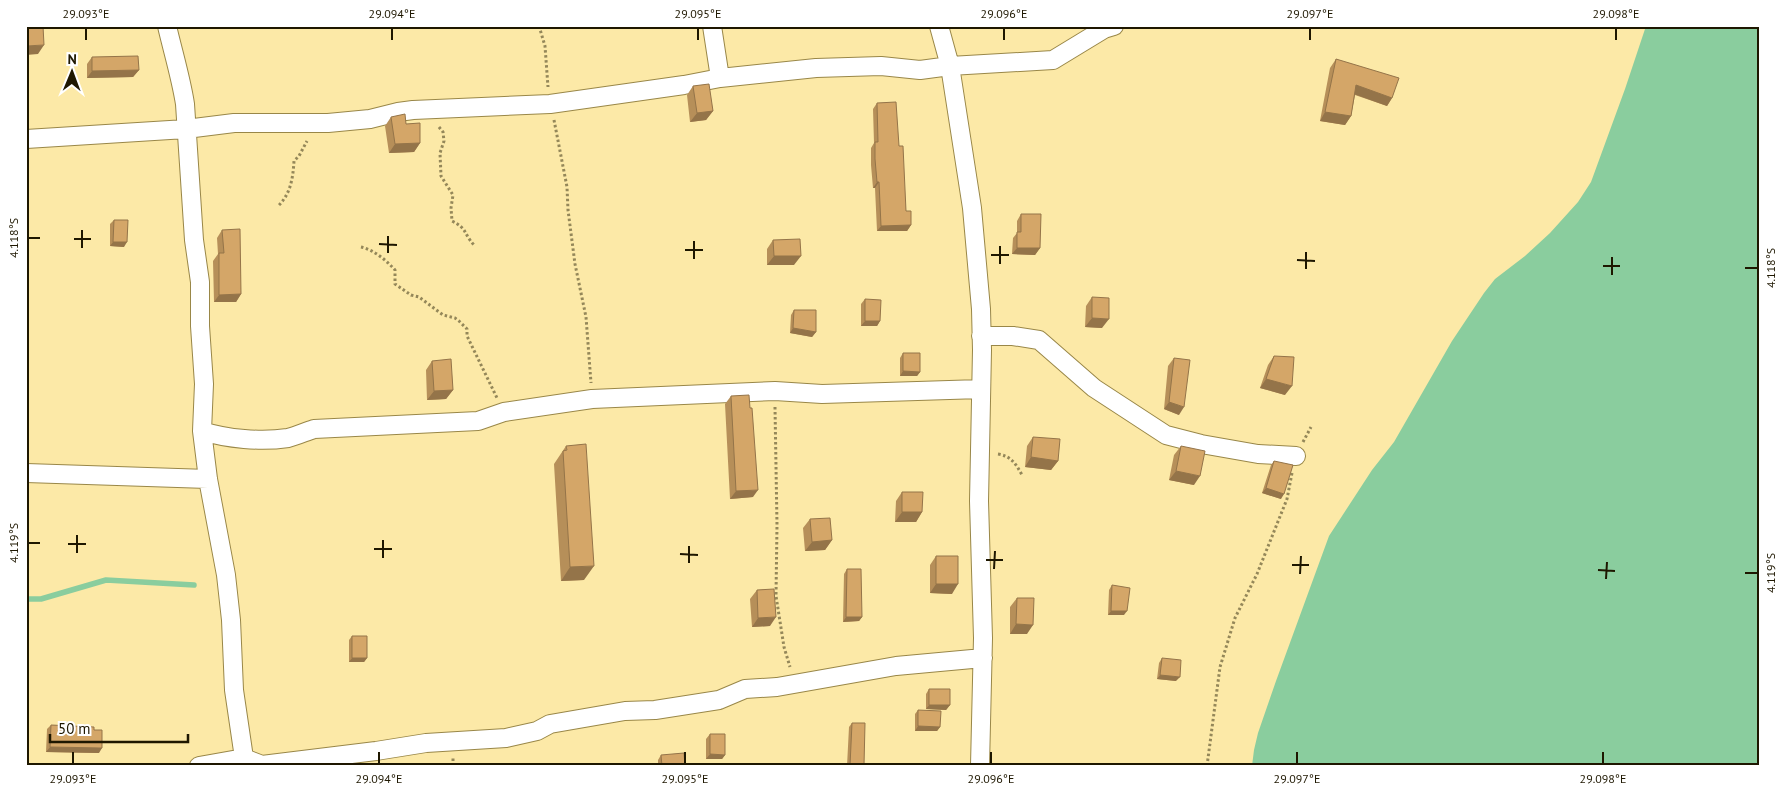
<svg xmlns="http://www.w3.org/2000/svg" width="1785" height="792" viewBox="0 0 1785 792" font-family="'PT Sans',sans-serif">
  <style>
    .water { fill: #8acd9e }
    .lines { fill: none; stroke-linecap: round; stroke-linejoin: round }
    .stream { stroke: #8acd9e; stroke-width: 5.5 }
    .street-casing { stroke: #998748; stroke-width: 20 }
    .path { stroke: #948759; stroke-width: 3; stroke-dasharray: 2.5 2.5; stroke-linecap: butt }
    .street { stroke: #fff; stroke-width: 18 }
    .wall { fill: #b68f59 }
    .shaded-wall { fill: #947449 }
    .building { fill: #d4a668; stroke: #947449 }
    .ticks { fill: none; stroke: #1e1700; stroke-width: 2 }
    .neatline { fill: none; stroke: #1e1700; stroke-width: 2 }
    .ticks-label { font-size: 12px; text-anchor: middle; fill: #1e1700 }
  </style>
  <rect width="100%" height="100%" fill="#fce9a7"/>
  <!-- water -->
  <path class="water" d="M 1646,26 L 1759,26 L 1759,766 L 1252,766 L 1254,750 L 1258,733 L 1276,681 L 1329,536 L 1372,470 L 1394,442 L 1452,341 L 1484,293 L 1495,279 L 1525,256 L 1550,233 L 1578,202 L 1591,182 L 1625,89 Z"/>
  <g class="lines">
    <!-- stream -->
    <path class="stream" d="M 26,599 L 41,599 L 106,580 L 194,585"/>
    <!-- street casing -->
    <g class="street-casing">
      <path id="street" d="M 167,26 C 173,52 181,78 185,104 L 194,240 L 200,282 L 200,326 L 204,384 L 202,431 L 208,479 L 226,575 L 231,620 L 234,690 L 244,758 L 247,766
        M 712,26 L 720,78
        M 939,26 L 950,66 L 972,208 L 981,309 L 982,350 L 979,501 L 983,638 L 980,766
        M 26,139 L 186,129 L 234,123 L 328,123 L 370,119 L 398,112 L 413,110 L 550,104 L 684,85 L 720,78 L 816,68 L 881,66 L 920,70 L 950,66 L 1053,60 L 1104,29 L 1114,26
        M 981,336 L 1013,336 L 1039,340 L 1094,388 L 1166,435 L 1201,444 L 1258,454 L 1296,456
        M 202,431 C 227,439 261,442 288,438 C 296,436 305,432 314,429 L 478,421 L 504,412 L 592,399 L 775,391 L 822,394 L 981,389
        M 26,473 L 208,479
        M 199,766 L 244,758 L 262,765 L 376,751 L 426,743 L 506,738 L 537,731 L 550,724 L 625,711 L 655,710 L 719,700 L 745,689 L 777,687 L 896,666 L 983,658"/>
    </g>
    <!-- path -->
    <path class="path" d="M 539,26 L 545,46 L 548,87
      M 554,120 L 567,187 L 568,210 L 575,264 L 586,317 L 591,383
      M 439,127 L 443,132 L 444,141 L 440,153 L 441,176 L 453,195 L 451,208 L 452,221 C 468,229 463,233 474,245
      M 279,205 C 291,193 293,177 294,161 L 299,156 L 307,141
      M 361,247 C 374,250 386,260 395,270 L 395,284 L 411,295 L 419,297 L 443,315 L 455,318 L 459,321 L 467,329 L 467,336 L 497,398
      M 775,407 L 777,525 L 776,596 L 784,647 L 790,667
      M 1303,442 L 1311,427
      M 998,454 C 1011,456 1016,464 1022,475
      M 453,766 L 453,757
      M 1207,766 L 1220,667 L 1235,618 L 1257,574 L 1287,499 L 1292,473"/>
    <!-- street -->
    <use href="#street" class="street"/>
  </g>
  <!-- wall -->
  <path class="wall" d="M 92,57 L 139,70 L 133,77 L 87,78 L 87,64 Z
    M 1336,59 L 1392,98 L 1387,106 L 1355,95 L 1351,116 L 1345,125 L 1320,121 L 1330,68 Z
    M 693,86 L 713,111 L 706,120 L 690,122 L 687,95 Z
    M 877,103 L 899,146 L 906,211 L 911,225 L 907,231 L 877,231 L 875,188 L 873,188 L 871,165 L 871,148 L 874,143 L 873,109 Z
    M 391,117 L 420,143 L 414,152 L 389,153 L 385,126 Z
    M 1021,214 L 1040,248 L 1035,255 L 1012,254 L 1013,238 L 1017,233 L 1017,221 Z
    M 114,220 L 124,247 L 110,246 L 110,224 Z
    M 222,230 L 241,294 L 236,302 L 214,302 L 213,261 L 218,254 L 217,238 Z
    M 773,240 L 794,265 L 767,265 L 767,249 Z
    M 1092,297 L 1102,328 L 1085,327 L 1086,306 Z
    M 865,299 L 880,321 L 877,326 L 861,326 L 861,304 Z
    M 794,310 L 816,332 L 812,337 L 790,333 L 791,315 Z
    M 903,353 L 920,372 L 917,376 L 900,376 L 900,358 Z
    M 1274,356 L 1285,395 L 1260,388 L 1268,365 Z
    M 1174,358 L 1179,415 L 1164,409 L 1168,366 Z
    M 432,361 L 453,390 L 446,399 L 427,400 L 426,370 Z
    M 731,396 L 753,497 L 730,499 L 725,404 Z
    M 1033,437 L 1058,461 L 1051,470 L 1025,467 L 1027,446 Z
    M 566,446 L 584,580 L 561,581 L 554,464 Z
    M 1181,446 L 1194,485 L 1169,480 L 1174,455 Z
    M 1274,461 L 1281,499 L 1262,493 L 1271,465 Z
    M 902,492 L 922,512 L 916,522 L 895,522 L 896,501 Z
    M 810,519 L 832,540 L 825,550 L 805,551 L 803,528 Z
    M 936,556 L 952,594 L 930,593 L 930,565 Z
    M 847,569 L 862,617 L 859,621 L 843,622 L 844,574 Z
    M 1112,585 L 1124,615 L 1108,615 L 1109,590 Z
    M 757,590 L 770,626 L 752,627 L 750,599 Z
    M 1017,598 L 1027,634 L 1010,634 L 1010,607 Z
    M 352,636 L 367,658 L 364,662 L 349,662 L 349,640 Z
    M 1162,658 L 1176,681 L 1157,679 L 1159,663 Z
    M 929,689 L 950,705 L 946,710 L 926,709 L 926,694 Z
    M 918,710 L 940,727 L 937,731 L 915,731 L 915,714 Z
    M 852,723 L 864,766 L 847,766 L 849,727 Z
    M 51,725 L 94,730 L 99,753 L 46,752 L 47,729 Z
    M 710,734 L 725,755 L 722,759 L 706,759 L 706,739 Z
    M 661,755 L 685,766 L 658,766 L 658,760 Z"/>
  <!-- shaded-wall -->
  <path class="shaded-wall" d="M 44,45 L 38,54 L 26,55 L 26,46 Z
    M 139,70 L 133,77 L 87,78 L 92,71 Z
    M 1356,85 L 1392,98 L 1387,106 L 1351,93 Z
    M 713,111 L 706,120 L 690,122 L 697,113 Z
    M 1325,112 L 1351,116 L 1345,125 L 1320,121 Z
    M 420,143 L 414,152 L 389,153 L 395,144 Z
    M 877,182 L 879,182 L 875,188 L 873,188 Z
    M 911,225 L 907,231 L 877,231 L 881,226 Z
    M 113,242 L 127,242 L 124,247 L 110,246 Z
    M 1017,248 L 1040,248 L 1035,255 L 1012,254 Z
    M 774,256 L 801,256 L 794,265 L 767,265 Z
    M 241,294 L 236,302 L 214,302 L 219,295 Z
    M 1092,318 L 1109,319 L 1102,328 L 1085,327 Z
    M 865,321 L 880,321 L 877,326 L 861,326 Z
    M 793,328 L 816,332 L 812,337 L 790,333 Z
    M 903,371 L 920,372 L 917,376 L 900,376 Z
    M 1266,379 L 1292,386 L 1285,395 L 1260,388 Z
    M 453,390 L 446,399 L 427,400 L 434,391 Z
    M 1169,402 L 1184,407 L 1179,415 L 1164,409 Z
    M 1031,457 L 1058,461 L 1051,470 L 1025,467 Z
    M 1176,471 L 1200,476 L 1194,485 L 1169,480 Z
    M 1266,488 L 1284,494 L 1281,499 L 1262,493 Z
    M 758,490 L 753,497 L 730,499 L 736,491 Z
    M 902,512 L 922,512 L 916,522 L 895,522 Z
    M 832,540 L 825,550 L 805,551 L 812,542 Z
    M 594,566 L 584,580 L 561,581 L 570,567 Z
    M 936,584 L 958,584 L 952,594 L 930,593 Z
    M 1111,611 L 1127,611 L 1124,615 L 1108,615 Z
    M 776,617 L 770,626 L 752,627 L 758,618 Z
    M 846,617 L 862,617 L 859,621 L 843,622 Z
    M 1016,624 L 1033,625 L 1027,634 L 1010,634 Z
    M 352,658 L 367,658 L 364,662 L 349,662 Z
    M 1160,675 L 1180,677 L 1176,681 L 1157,679 Z
    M 929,705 L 950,705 L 946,710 L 926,709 Z
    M 918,726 L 940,727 L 937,731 L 915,731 Z
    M 50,747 L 102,748 L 99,753 L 46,752 Z
    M 710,754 L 725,755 L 722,759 L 706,759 Z"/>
  <!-- building -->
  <path class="building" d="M 26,26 L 43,26 L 44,45 L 26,46 Z
    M 138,56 L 139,70 L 92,71 L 92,57 Z
    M 1336,59 L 1399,78 L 1392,98 L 1356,85 L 1351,116 L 1325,112 Z
    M 709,84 L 713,111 L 697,113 L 693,86 Z
    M 896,102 L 899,146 L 903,146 L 906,211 L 911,211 L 911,225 L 881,226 L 879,182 L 877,182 L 875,159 L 875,142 L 878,142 L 877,103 Z
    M 405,114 L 406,124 L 420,123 L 420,143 L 395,144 L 391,117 Z
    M 1021,214 L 1041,214 L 1040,248 L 1017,248 L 1017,232 L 1021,232 Z
    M 114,220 L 128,220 L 127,242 L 113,242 Z
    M 240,229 L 241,294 L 219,295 L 219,253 L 224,253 L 222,230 Z
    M 800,239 L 801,256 L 774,256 L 773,240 Z
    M 1092,297 L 1109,298 L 1109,319 L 1092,318 Z
    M 865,299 L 881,300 L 880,321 L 865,321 Z
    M 794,310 L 816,310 L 816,332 L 793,328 Z
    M 903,353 L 920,353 L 920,372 L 903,371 Z
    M 1274,356 L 1294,357 L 1292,386 L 1266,379 Z
    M 1174,358 L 1190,360 L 1184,407 L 1169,402 Z
    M 451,359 L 453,390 L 434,391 L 432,361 Z
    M 749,395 L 750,408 L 752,408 L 758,490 L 736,491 L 731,396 Z
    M 1033,437 L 1060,439 L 1058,461 L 1031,457 Z
    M 586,444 L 594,566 L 570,567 L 563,451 L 567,450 L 566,446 Z
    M 1181,446 L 1205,451 L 1200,476 L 1176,471 Z
    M 1274,461 L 1293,465 L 1284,494 L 1266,488 Z
    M 902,492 L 923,492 L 922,512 L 902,512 Z
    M 830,518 L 832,540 L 812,542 L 810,519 Z
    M 936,556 L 958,556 L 958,584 L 936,584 Z
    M 847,569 L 861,569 L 862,617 L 846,617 Z
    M 1112,585 L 1130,588 L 1127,611 L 1111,611 Z
    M 774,589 L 776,617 L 758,618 L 757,590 Z
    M 1017,598 L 1034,598 L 1033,625 L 1016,624 Z
    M 352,636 L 367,636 L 367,658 L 352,658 Z
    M 1162,658 L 1181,660 L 1180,677 L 1160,675 Z
    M 929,689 L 950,689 L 950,705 L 929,705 Z
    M 918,710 L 941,711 L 940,727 L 918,726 Z
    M 852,723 L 865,723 L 864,766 L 850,766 Z
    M 51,725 L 94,727 L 94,730 L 102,730 L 102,748 L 50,747 Z
    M 710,734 L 725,734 L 725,755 L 710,754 Z
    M 684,753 L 685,766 L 662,766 L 661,755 Z"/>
  <!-- ticks -->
  <path class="ticks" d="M 86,40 L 86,28M 392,40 L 392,28M 698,40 L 698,28M 1004,40 L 1004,28M 1310,40 L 1310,28M 1616,40 L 1616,28M 28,238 L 40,238M 74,239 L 91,239M 379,244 L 397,245M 82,248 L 82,230M 685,250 L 703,250M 388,253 L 388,236M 991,255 L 1009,255M 694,259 L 694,241M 1297,260 L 1315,261M 1000,264 L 1000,246M 1603,266 L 1620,266M 1745,268 L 1758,268M 1306,269 L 1306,252M 1612,275 L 1612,257M 28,543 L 40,543M 68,544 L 86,544M 374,549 L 392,549M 77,553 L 77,535M 680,554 L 698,555M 383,558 L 383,540M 986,560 L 1003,560M 689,563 L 689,546M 1292,565 L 1309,565M 994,569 L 995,551M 1598,570 L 1615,571M 1745,573 L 1758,573M 1300,574 L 1301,556M 1606,579 L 1607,562M 73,764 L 73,752M 379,764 L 379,752M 685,764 L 685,752M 991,764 L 991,752M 1297,764 L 1297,752M 1603,764 L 1603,752"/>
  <!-- border -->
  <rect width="1785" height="792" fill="none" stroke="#ffffff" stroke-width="55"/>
  <!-- north arrow -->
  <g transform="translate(72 72) rotate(1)" stroke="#ffffff" stroke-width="4" paint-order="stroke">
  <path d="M0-4L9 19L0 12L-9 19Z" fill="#1e1700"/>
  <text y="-8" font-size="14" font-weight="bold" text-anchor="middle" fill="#1e1700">N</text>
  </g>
  <!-- scale -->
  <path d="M50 734v8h138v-8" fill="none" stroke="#1e1700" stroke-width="2.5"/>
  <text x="58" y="734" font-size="15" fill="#1e1700" stroke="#ffffff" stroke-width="4" paint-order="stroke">50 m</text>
  <rect x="28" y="28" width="1730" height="736" class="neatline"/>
  <g class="ticks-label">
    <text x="86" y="18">29.093°E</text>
    <text x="392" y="18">29.094°E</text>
    <text x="698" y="18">29.095°E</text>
    <text x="1004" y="18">29.096°E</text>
    <text x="1310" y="18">29.097°E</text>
    <text x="1616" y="18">29.098°E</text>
    <text transform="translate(14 238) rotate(-90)" y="4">4.118°S</text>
    <text transform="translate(1771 268) rotate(-90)" y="4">4.118°S</text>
    <text transform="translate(14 543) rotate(-90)" y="4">4.119°S</text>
    <text transform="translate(1771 573) rotate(-90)" y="4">4.119°S</text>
    <text x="73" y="783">29.093°E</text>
    <text x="379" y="783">29.094°E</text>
    <text x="685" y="783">29.095°E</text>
    <text x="991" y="783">29.096°E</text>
    <text x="1297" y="783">29.097°E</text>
    <text x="1603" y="783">29.098°E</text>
  </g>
</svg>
